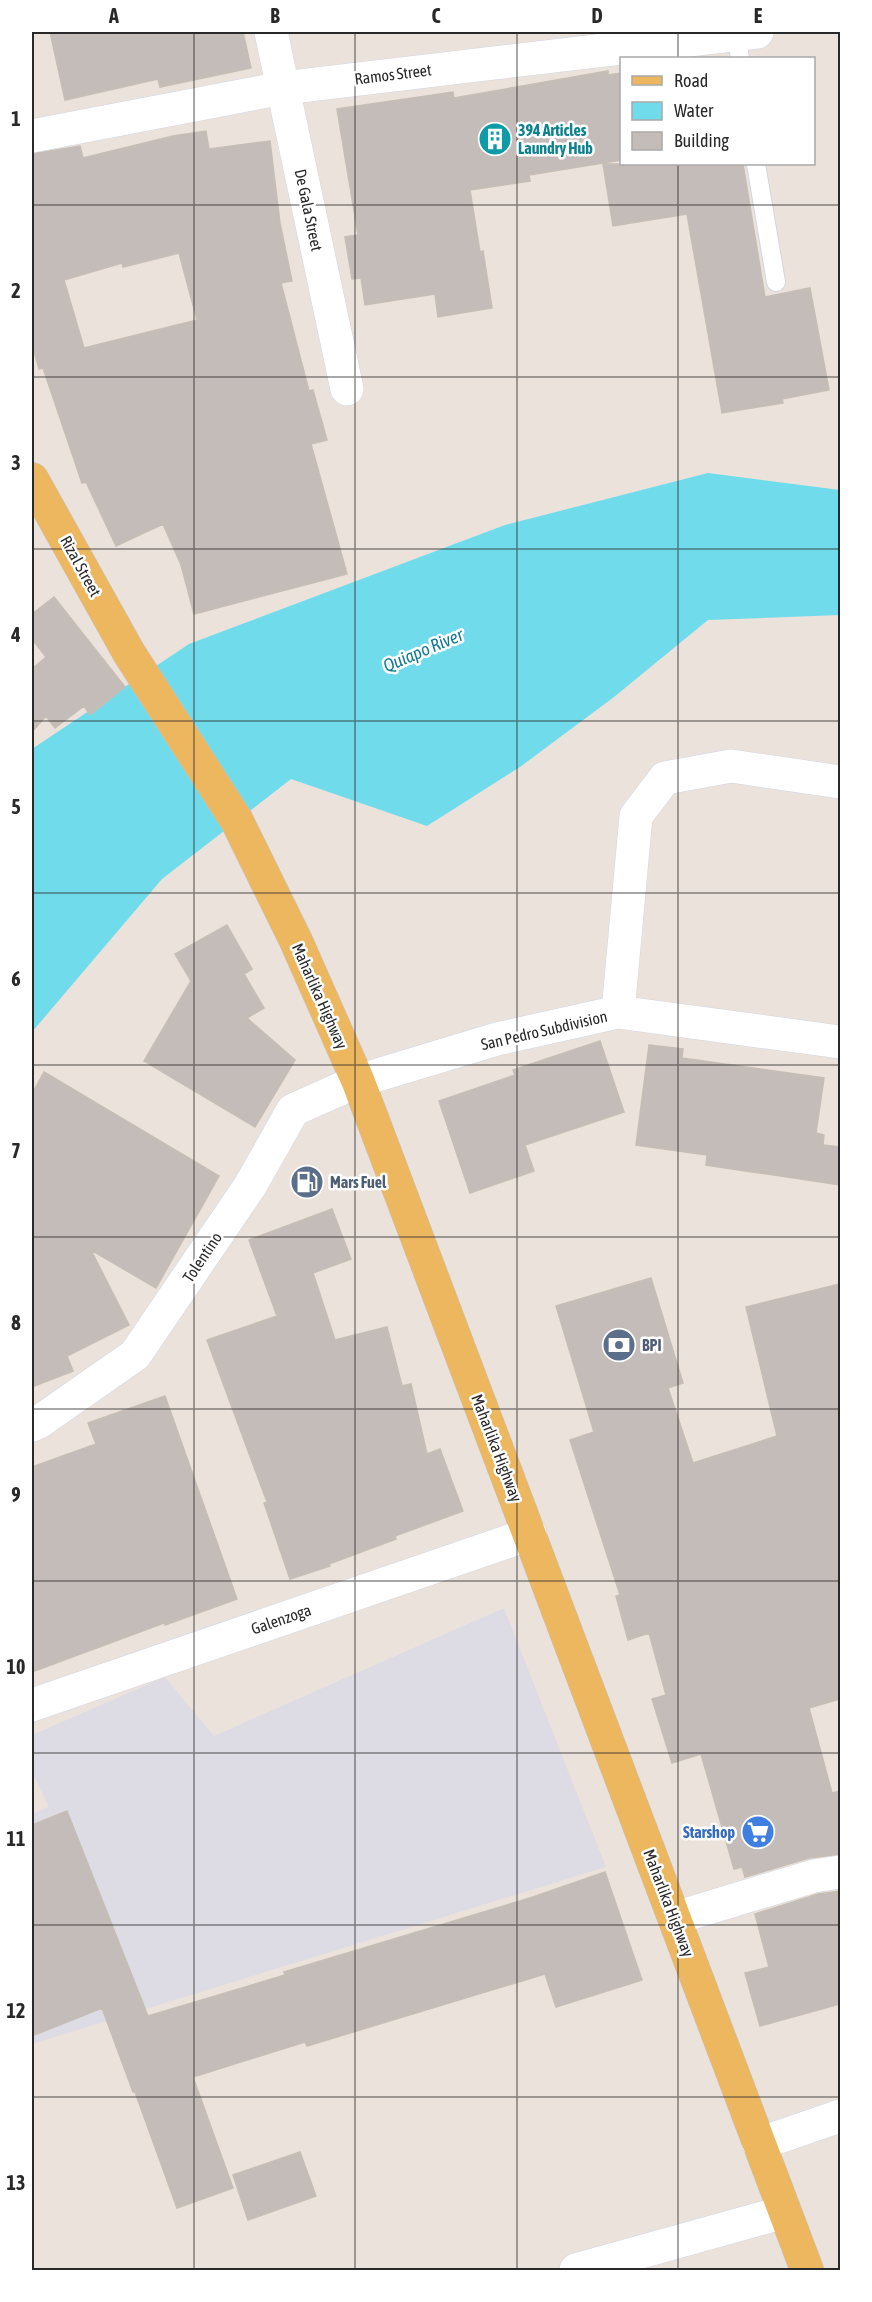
<svg xmlns="http://www.w3.org/2000/svg" width="872" height="2302" viewBox="0 0 872 2302" font-family="'Asap Condensed',sans-serif">
  <style>
    .industrial { fill: #dddce4 }
    .water { fill: #70dceb }
    .building { fill: #c3bcb8; stroke: #c6beb5; stroke-width: 1.5; fill-rule: evenodd }
    .lines { fill: none; stroke-linecap: round; stroke-linejoin: round }
    .service-casing { stroke: #d1d6e2; stroke-width: 20 }
    .minor-casing { stroke: #d1d6e2; stroke-width: 34 }
    .tertiary-casing { stroke: #d1d6e2; stroke-width: 34 }
    .primary-casing { stroke: #c3c3c3; stroke-width: 34 }
    .service { stroke: #fff; stroke-width: 18 }
    .minor { stroke: #fff; stroke-width: 33 }
    .tertiary { stroke: #fff; stroke-width: 33 }
    .primary { stroke: #edb75f; stroke-width: 33 }
    .grid { fill: none; stroke: #292929; stroke-width: 1.5; stroke-opacity: 0.55 }
    .labels { text-anchor: middle; dominant-baseline: central; stroke-width: 5; stroke-linejoin: round; paint-order: stroke }
    .street-label { font-size: 16px; fill: #292929; stroke: #fff }
    .culture-label { font-size: 16px; font-weight: bold; fill: #0d838f; stroke: #fff; text-anchor: start }
    .service-label { font-size: 16px; font-weight: bold; fill: #4e5e75; stroke: #fff; text-anchor: start }
    .shop-label { font-size: 16px; font-weight: bold; fill: #366cbe; stroke: #fff; text-anchor: end }
    .water-label { font-size: 18px; font-style: italic; fill: #117b96; stroke: #fff }
    .neatline { fill: none; stroke: #292929; stroke-width: 2 }
    .grid-label { font-size: 20px; text-anchor: middle; font-weight: bold; fill: #292929 }
  </style>
  <rect width="100%" height="100%" fill="#ebe2db"/>
  <!-- industrial -->
  <path class="industrial" d="M 504,1608 L 606,1867 L 32,2044 L 32,1814 L 49,1807 L 32,1772 L 32,1735 L 165,1677 L 214,1736 Z"/>
  <!-- water -->
  <path class="water" d="M 708,473 L 840,490 L 840,615 L 708,620 L 614,697 L 520,767 L 427,826 L 291,779 L 162,879 L 32,1032 L 32,749 L 189,644 L 505,525 Z"/>
  <!-- building -->
  <path class="building" d="M 50,32 L 243,32 L 251,68 L 160,87 L 158,79 L 65,100 Z
    M 608,71 L 608,75 L 621,73 L 621,160 L 529,175 L 530,181 L 470,190 L 480,252 L 483,251 L 492,308 L 438,317 L 435,294 L 365,305 L 361,278 L 352,279 L 345,237 L 358,235 L 337,109 L 453,92 L 454,98 Z
    M 206,131 L 209,149 L 270,141 L 280,223 L 292,281 L 281,283 L 309,391 L 313,390 L 327,440 L 311,444 L 347,574 L 194,614 L 181,565 L 163,524 L 116,546 L 86,482 L 82,483 L 43,368 L 39,369 L 32,344 L 32,154 L 80,146 L 83,158 L 173,136 ZM 179,253 L 197,320 L 84,348 L 64,280 L 122,263 L 123,267 Z
    M 603,164 L 743,164 L 765,297 L 810,288 L 829,390 L 782,399 L 783,403 L 722,413 L 687,214 L 613,226 Z
    M 54,597 L 125,687 L 90,715 L 84,706 L 55,728 L 46,716 L 32,732 L 32,669 L 46,657 L 32,639 L 32,614 Z
    M 227,925 L 252,969 L 244,974 L 264,1008 L 247,1018 L 295,1060 L 255,1127 L 144,1061 L 191,981 L 175,954 Z
    M 600,1041 L 624,1112 L 525,1145 L 534,1171 L 470,1193 L 439,1101 L 515,1075 L 513,1070 Z
    M 649,1045 L 683,1049 L 682,1058 L 824,1078 L 816,1133 L 824,1135 L 823,1145 L 840,1147 L 840,1185 L 706,1165 L 707,1155 L 636,1145 Z
    M 44,1072 L 219,1176 L 156,1288 L 91,1250 L 129,1325 L 67,1356 L 73,1371 L 32,1387 L 32,1094 Z
    M 332,1209 L 351,1259 L 313,1273 L 335,1340 L 387,1327 L 402,1386 L 411,1384 L 427,1454 L 440,1449 L 463,1511 L 395,1536 L 396,1539 L 329,1564 L 330,1566 L 290,1579 L 264,1503 L 267,1502 L 207,1340 L 277,1316 L 249,1240 Z
    M 651,1278 L 683,1383 L 668,1388 L 693,1463 L 777,1436 L 746,1307 L 840,1284 L 840,1699 L 809,1708 L 832,1793 L 840,1791 L 840,1854 L 809,1858 L 745,1877 L 742,1867 L 734,1869 L 701,1754 L 672,1763 L 652,1699 L 666,1695 L 649,1633 L 628,1640 L 616,1596 L 620,1595 L 570,1440 L 594,1432 L 556,1306 Z
    M 165,1396 L 237,1599 L 165,1625 L 164,1623 L 32,1672 L 32,1467 L 96,1444 L 88,1423 Z
    M 67,1811 L 148,2016 L 285,1975 L 284,1972 L 533,1897 L 605,1872 L 642,1980 L 556,2007 L 545,1974 L 307,2046 L 305,2042 L 193,2077 L 233,2188 L 177,2208 L 135,2092 L 133,2092 L 102,2008 L 32,2036 L 32,1825 Z
    M 840,1891 L 840,2004 L 760,2026 L 745,1973 L 769,1967 L 755,1914 L 818,1894 Z
    M 300,2152 L 316,2196 L 248,2220 L 233,2175 Z"/>
  <g class="lines">
    <!-- service casing -->
    <g class="service-casing">
      <path id="service" d="M 736,34 L 740,58
        M 756,164 L 776,282"/>
    </g>
    <!-- minor casing -->
    <g class="minor-casing">
      <path id="minor" d="M 271,32 L 347,389
        M 618,1012 L 636,816 L 665,778 L 731,766 L 840,782
        M 32,1425 L 39,1422 L 135,1355 L 250,1186 L 293,1110 L 358,1081 L 497,1039 L 618,1012 L 840,1042
        M 32,1705 L 530,1534
        M 675,1918 L 814,1876 L 840,1872
        M 759,2144 L 840,2116
        M 576,2270 L 784,2212"/>
    </g>
    <!-- tertiary casing -->
    <g class="tertiary-casing">
      <path id="tertiary" d="M 32,136 L 283,88 L 757,32"/>
    </g>
    <!-- primary casing -->
    <g class="primary-casing">
      <path id="primary" d="M 32,479 L 129,653 L 237,821 L 296,941 L 358,1081 L 807,2270"/>
    </g>
    <!-- service -->
    <use href="#service" class="service"/>
    <!-- minor -->
    <use href="#minor" class="minor"/>
    <!-- tertiary -->
    <use href="#tertiary" class="tertiary"/>
    <!-- primary -->
    <use href="#primary" class="primary"/>
  </g>
  <!-- grid -->
  <path class="grid" d="M 194,32 L 194,2270M 355,32 L 355,2270M 517,32 L 517,2270M 678,32 L 678,58M 678,164 L 678,2270M 32,205 L 840,205M 32,377 L 840,377M 32,549 L 840,549M 32,721 L 840,721M 32,893 L 840,893M 32,1065 L 840,1065M 32,1237 L 840,1237M 32,1409 L 840,1409M 32,1581 L 840,1581M 32,1753 L 840,1753M 32,1925 L 840,1925M 32,2097 L 840,2097"/>
  <!-- icons -->
  <defs>
    <g id="building-disc" transform="scale(1.725)"><circle r="9.5" fill="#0f9aa8" stroke="#fff"/><path d="M-4-6H4V6H1V3H-1V6H-4ZM-2.5-4.3h1.7v1.8h-1.7ZM.8-4.3h1.7v1.8H.8ZM-2.5-1h1.7V.8h-1.7ZM.8-1h1.7V.8H.8Z" fill="#fff"/></g>
    <g id="fuel-disc" transform="scale(1.725)"><circle r="9.5" fill="#5c6f8a" stroke="#fff"/><path d="M-5.5-6h7V0h2V4h1.3V-2.5L3-4.5l.8-.8L6-3V5H2.5V1h-1V6h-7ZM-4.2-4.7v3.2H.2V-4.7Z" fill="#fff"/></g>
    <g id="bank-disc" transform="scale(1.725)"><circle r="9.5" fill="#5c6f8a" stroke="#fff"/><path d="M-6-4H6V4H-6ZM0-2.3a2.3 2.3 0 1 0 0 4.6a2.3 2.3 0 1 0 0-4.6Z" fill="#fff"/></g>
    <g id="supermarket-disc" transform="scale(1.725)"><circle r="9.5" fill="#3f7fe0" stroke="#fff"/><path d="M-6-5.5h2.5l.6 2H6L4.5 2H-2.5L-4.4-4H-6ZM-1.5 3.2a1.3 1.3 0 1 0 .1 0ZM3 3.2a1.3 1.3 0 1 0 .1 0Z" fill="#fff"/></g>
  </defs>
  <g fill-rule="evenodd">
    <use href="#building-disc" x="495" y="139"/>
    <use href="#fuel-disc" x="307" y="1182"/>
    <use href="#bank-disc" x="619" y="1345"/>
    <use href="#supermarket-disc" x="758" y="1832"/>
  </g>
  <g class="labels">
    <!-- street labels -->
    <g class="street-label">
      <text transform="translate(393 74) rotate(-7)">Ramos Street</text>
      <text transform="translate(309 210) rotate(78)">De Gala Street</text>
      <text transform="translate(81 566) rotate(61)">Rizal Street</text>
      <text transform="translate(320 996) rotate(66)">Maharlika Highway</text>
      <text transform="translate(544 1030) rotate(-13)">San Pedro Subdivision</text>
      <text transform="translate(202 1257) rotate(-56)">Tolentino</text>
      <text transform="translate(497 1448) rotate(69)">Maharlika Highway</text>
      <text transform="translate(281 1619) rotate(-19)">Galenzoga</text>
      <text transform="translate(669 1903) rotate(69)">Maharlika Highway</text>
    </g>
    <!-- culture labels -->
    <g class="culture-label">
      <text x="518" y="130">394 Articles<tspan x="518" dy="18">Laundry Hub</tspan></text>
    </g>
    <!-- service labels -->
    <g class="service-label">
      <text x="330" y="1182">Mars Fuel</text>
      <text x="642" y="1345">BPI</text>
    </g>
    <!-- shop labels -->
    <g class="shop-label">
      <text x="735" y="1832">Starshop</text>
    </g>
    <!-- water labels -->
    <g class="water-label">
      <text transform="translate(423 650) rotate(-23)">Quiapo River</text>
    </g>
  </g>
  <!-- border -->
  <rect width="872" height="2302" fill="none" stroke="#ffffff" stroke-width="66"/>
  <!-- legend -->
  <rect x="620" y="57" width="195" height="108" fill="#ffffff" stroke="#a9a9a9" stroke-width="1.5"/>
  <rect x="632" y="76" width="30" height="9" fill="#edb75f" stroke="#a9a9a9" stroke-width="1.5"/>
  <text x="674" y="87" font-size="18" fill="#292929">Road</text>
  <rect x="632" y="102" width="30" height="18" fill="#70dceb" stroke="#a9a9a9" stroke-width="1.5"/>
  <text x="674" y="117" font-size="18" fill="#292929">Water</text>
  <rect x="632" y="132" width="30" height="18" fill="#c3bcb8" stroke="#a9a9a9" stroke-width="1.5"/>
  <text x="674" y="147" font-size="18" fill="#292929">Building</text>
  <rect x="33" y="33" width="806" height="2236" class="neatline"/>
  <g class="grid-label">
    <text x="114" y="23">A</text>
    <text x="275" y="23">B</text>
    <text x="436" y="23">C</text>
    <text x="597" y="23">D</text>
    <text x="758" y="23">E</text>
    <text x="16" y="126">1</text>
    <text x="16" y="298">2</text>
    <text x="16" y="470">3</text>
    <text x="16" y="642">4</text>
    <text x="16" y="814">5</text>
    <text x="16" y="986">6</text>
    <text x="16" y="1158">7</text>
    <text x="16" y="1330">8</text>
    <text x="16" y="1502">9</text>
    <text x="16" y="1674">10</text>
    <text x="16" y="1846">11</text>
    <text x="16" y="2018">12</text>
    <text x="16" y="2190">13</text>
  </g>
</svg>
